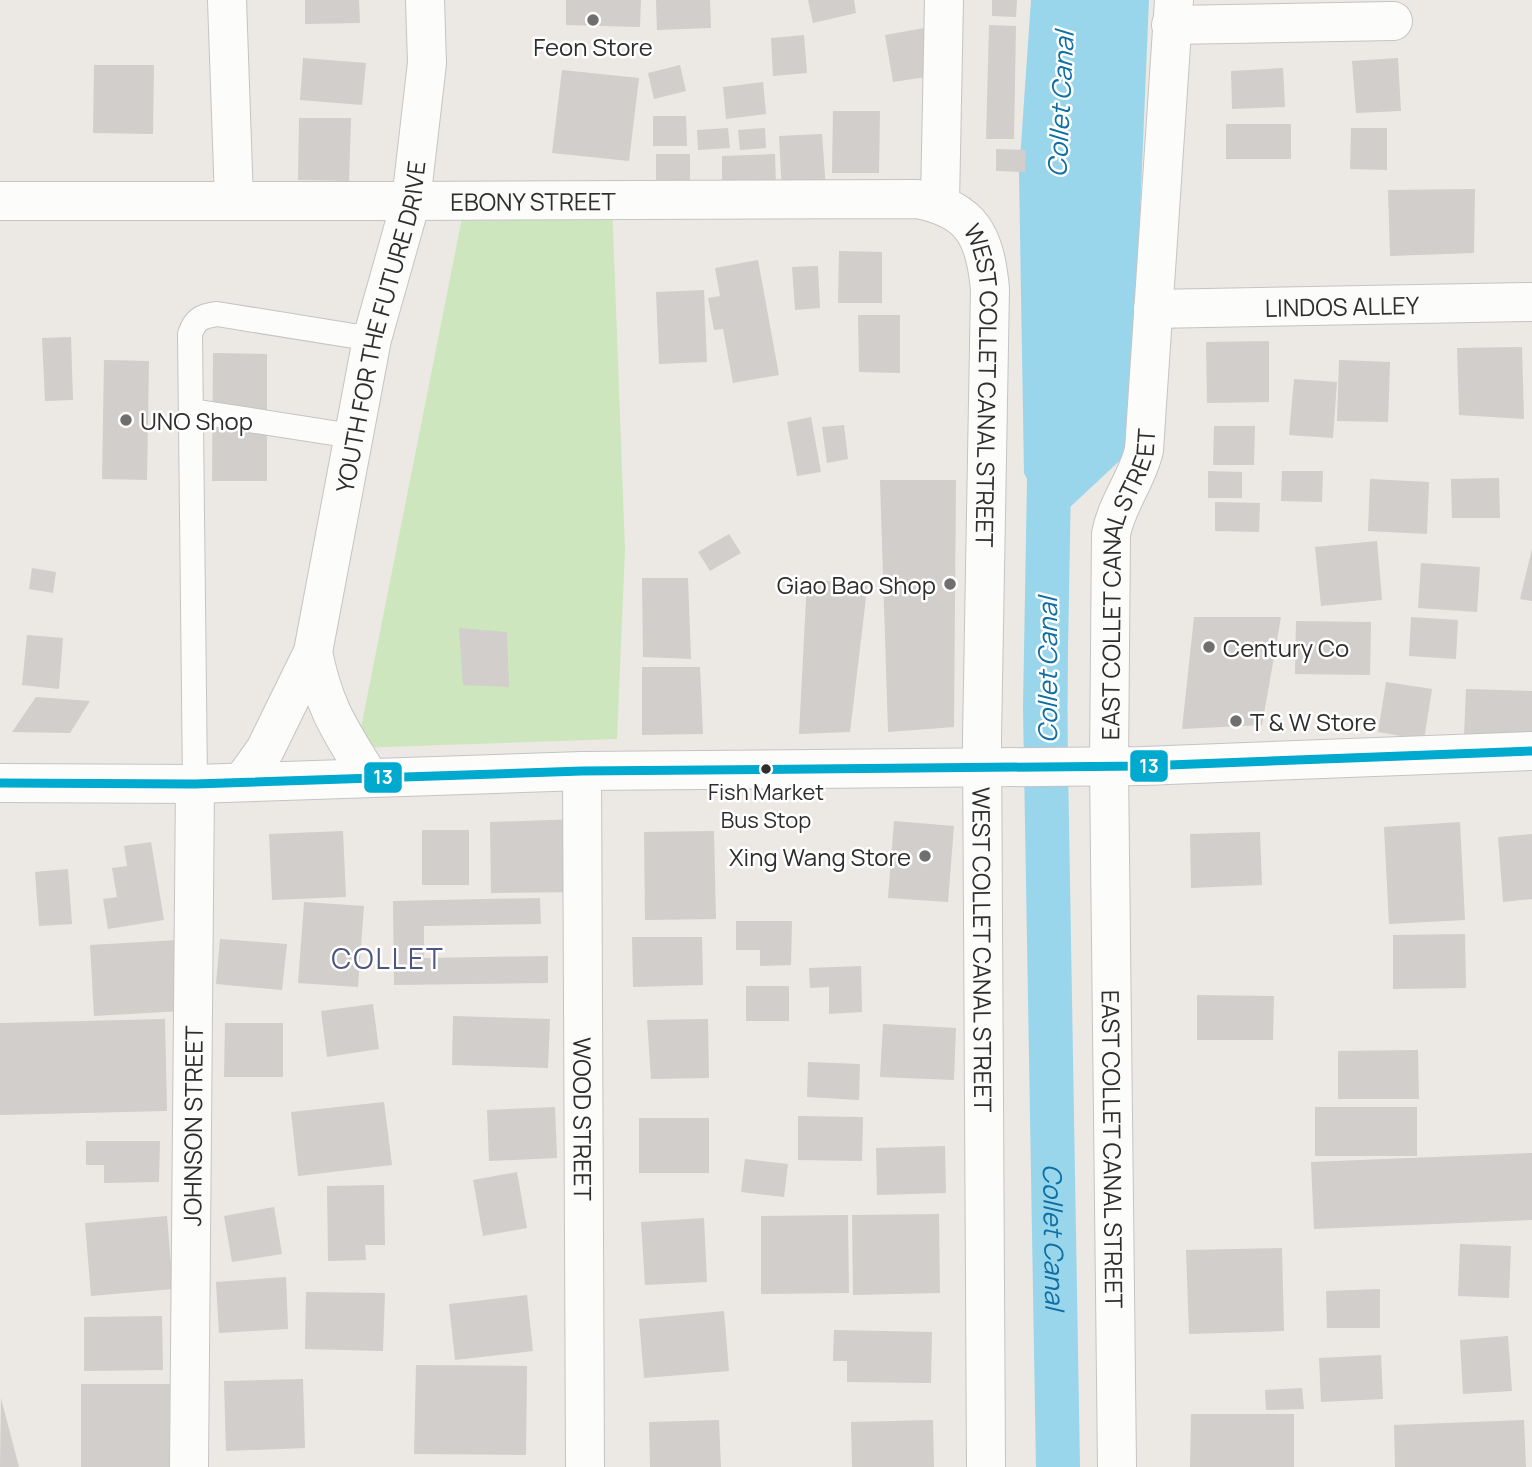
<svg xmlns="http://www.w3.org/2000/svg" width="1532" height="1467" viewBox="0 0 1532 1467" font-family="Manrope,sans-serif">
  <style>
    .green { fill: #cee6be }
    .water { fill: #99d6ec }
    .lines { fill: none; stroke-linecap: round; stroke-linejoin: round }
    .canal { stroke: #99d6ec; stroke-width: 44 }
    .building { fill: #d1cecb }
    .service-casing { stroke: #c5c4c5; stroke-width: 26 }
    .minor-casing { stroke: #c5c4c5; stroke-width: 40 }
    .tertiary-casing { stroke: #c5c4c5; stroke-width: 40 }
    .secondary-casing { stroke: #c5c4c5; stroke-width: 40 }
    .service { stroke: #fcfcfb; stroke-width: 24 }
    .minor { stroke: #fcfcfb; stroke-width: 38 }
    .tertiary { stroke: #fcfcfb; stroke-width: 38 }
    .secondary { stroke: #fcfcfb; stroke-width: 38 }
    .bus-1-casing { stroke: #fff; stroke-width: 14 }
    .bus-1 { stroke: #00a9ce; stroke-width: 9 }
    .poi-dot { fill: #706f6e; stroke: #fff; stroke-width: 2.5 }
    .bus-dot { fill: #2e2e2e; stroke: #fff; stroke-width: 2.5 }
    .labels { text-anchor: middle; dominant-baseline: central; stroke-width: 5; stroke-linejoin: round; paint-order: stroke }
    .bus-label { font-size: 22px; fill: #2e2e2e; stroke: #fff }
    .poi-label { font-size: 24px; fill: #2e2e2e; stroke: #fff; text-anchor: start }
    .street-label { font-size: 24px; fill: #2e2e2e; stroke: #fff }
    .water-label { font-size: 26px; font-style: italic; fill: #0d6fa3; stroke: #fff }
    .quarter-label { font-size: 28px; letter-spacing: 2px; fill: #4d5680; stroke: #fff }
    .line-badge { stroke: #fff; stroke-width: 2.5 }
    .badge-label { font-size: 19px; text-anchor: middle; font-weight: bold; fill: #fff }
  </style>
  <rect width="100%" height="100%" fill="#ece8e4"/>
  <!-- green -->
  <path class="green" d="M 612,201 L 625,550 L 617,739 L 357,748 L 463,213 Z"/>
  <!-- water -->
  <path class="water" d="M 1031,0 L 1149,0 L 1130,451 L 1068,509 L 1067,958 L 1076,1467 L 1059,1467 L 1054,811 L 1047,519 L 1024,473 L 1019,174 Z"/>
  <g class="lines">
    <!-- canal -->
    <path class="canal" id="s1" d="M 1049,481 L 1045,707 L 1058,1467"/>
  </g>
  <!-- building -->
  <path class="building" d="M 305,0 L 359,0 L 360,23 L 305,24 Z
    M 566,0 L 641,0 L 640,27 L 566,25 Z
    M 656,0 L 710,0 L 711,28 L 657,30 Z
    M 808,0 L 854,0 L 856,13 L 813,23 Z
    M 992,0 L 1017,0 L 1016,17 L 992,16 Z
    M 989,25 L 1016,26 L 1014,139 L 986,139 Z
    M 930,27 L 939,75 L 893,82 L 885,35 Z
    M 804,35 L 807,73 L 773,76 L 771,38 Z
    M 303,58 L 366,63 L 362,105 L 300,100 Z
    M 1398,58 L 1401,111 L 1356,113 L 1352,61 Z
    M 94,65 L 154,65 L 153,134 L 93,133 Z
    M 680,65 L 686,91 L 654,99 L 648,73 Z
    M 1283,68 L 1285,107 L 1232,109 L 1231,71 Z
    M 562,70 L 639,78 L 629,161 L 552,153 Z
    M 763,82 L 766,114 L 726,119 L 723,87 Z
    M 833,111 L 880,111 L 879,173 L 832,173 Z
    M 653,116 L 686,116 L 687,146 L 653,146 Z
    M 299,118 L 351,118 L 349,181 L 298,180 Z
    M 1226,124 L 1291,124 L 1291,159 L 1226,159 Z
    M 728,128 L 730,148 L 698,150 L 697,130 Z
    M 765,128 L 766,148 L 740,150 L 738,130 Z
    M 1351,128 L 1387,128 L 1387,170 L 1350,169 Z
    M 822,134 L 826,190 L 782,193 L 779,136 Z
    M 996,149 L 1026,150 L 1025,172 L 996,171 Z
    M 656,154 L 690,154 L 690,184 L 656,184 Z
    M 775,154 L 776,187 L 722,189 L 722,156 Z
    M 1475,189 L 1474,253 L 1390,256 L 1388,190 Z
    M 839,251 L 882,252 L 882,303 L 838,303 Z
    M 758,260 L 779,375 L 733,383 L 723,329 L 714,330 L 708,298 L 720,296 L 715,268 Z
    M 818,266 L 820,308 L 795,310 L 792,267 Z
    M 704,290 L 707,362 L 659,364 L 656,292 Z
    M 858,315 L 900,315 L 900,373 L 859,372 Z
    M 71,337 L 73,400 L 45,401 L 42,338 Z
    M 1269,341 L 1269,402 L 1207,403 L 1206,342 Z
    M 1522,347 L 1524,419 L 1459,415 L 1457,348 Z
    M 213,353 L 267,354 L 267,481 L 212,481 Z
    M 104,360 L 149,361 L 147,480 L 102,479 Z
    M 1339,360 L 1390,362 L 1388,422 L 1337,421 Z
    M 1294,379 L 1337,382 L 1333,438 L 1289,435 Z
    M 811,417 L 821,472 L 797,476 L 787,422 Z
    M 844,425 L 848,459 L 827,463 L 822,427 Z
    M 1214,426 L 1255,426 L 1254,465 L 1213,465 Z
    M 1208,471 L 1242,472 L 1242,498 L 1208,498 Z
    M 1282,471 L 1323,471 L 1322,502 L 1281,501 Z
    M 1499,478 L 1500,518 L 1452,518 L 1451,479 Z
    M 1370,479 L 1429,482 L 1427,534 L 1368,531 Z
    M 880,480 L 956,480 L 954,727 L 888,732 Z
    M 1215,502 L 1260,503 L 1259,532 L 1215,531 Z
    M 729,534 L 741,553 L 710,571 L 698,552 Z
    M 1377,541 L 1382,600 L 1321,606 L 1315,547 Z
    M 1532,549 L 1532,601 L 1520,599 Z
    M 1421,563 L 1480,567 L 1477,612 L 1418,608 Z
    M 32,568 L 56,572 L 53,593 L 29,589 Z
    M 642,578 L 688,578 L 691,659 L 643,657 Z
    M 807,581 L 868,581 L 850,732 L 799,734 Z
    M 1194,617 L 1281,617 L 1262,725 L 1182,729 Z
    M 1411,617 L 1458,620 L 1456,659 L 1409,656 Z
    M 1296,621 L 1371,622 L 1370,675 L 1295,674 Z
    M 459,628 L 507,632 L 509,687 L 463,685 Z
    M 27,635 L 63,638 L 59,689 L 22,685 Z
    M 642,667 L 700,667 L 703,734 L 642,735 Z
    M 1386,682 L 1432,689 L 1424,740 L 1378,732 Z
    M 1466,689 L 1532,691 L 1532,738 L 1464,736 Z
    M 36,697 L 90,701 L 70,733 L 12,732 Z
    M 579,819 L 580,892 L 491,893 L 490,822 Z
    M 894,821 L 954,826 L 948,902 L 888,898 Z
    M 1460,822 L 1465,920 L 1389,924 L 1384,827 Z
    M 422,830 L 469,830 L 469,885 L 422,885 Z
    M 343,831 L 346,897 L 272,900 L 269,834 Z
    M 714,831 L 716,919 L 645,920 L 644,832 Z
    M 1260,832 L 1262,885 L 1191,888 L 1190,834 Z
    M 1532,834 L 1532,899 L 1503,902 L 1498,837 Z
    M 151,842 L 164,920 L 108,929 L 103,899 L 117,897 L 112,868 L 127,866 L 124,846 Z
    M 68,869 L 72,924 L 39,926 L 35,872 Z
    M 540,898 L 541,924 L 424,926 L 424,958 L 548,956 L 548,983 L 394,985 L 393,901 Z
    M 304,902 L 364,906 L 358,987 L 298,983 Z
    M 736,921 L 792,921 L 791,965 L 760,966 L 760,950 L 736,950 Z
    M 1465,934 L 1466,988 L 1393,989 L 1393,935 Z
    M 632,937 L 702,937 L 703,985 L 633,987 Z
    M 220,939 L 287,944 L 282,990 L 216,984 Z
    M 179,940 L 182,1011 L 94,1016 L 90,945 Z
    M 861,966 L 862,1012 L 829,1014 L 829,987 L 810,988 L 809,968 Z
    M 746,986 L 789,986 L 789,1021 L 746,1021 Z
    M 1197,995 L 1274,996 L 1273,1040 L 1197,1040 Z
    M 373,1004 L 379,1049 L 327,1057 L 321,1011 Z
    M 453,1016 L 550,1019 L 548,1068 L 452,1065 Z
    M 165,1019 L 167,1111 L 0,1115 L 0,1023 Z
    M 708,1019 L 709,1078 L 651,1079 L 647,1020 Z
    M 225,1023 L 283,1023 L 283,1077 L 224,1077 Z
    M 883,1024 L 956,1028 L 954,1080 L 880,1077 Z
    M 1418,1050 L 1419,1099 L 1338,1099 L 1338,1051 Z
    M 808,1062 L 860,1064 L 859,1100 L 807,1097 Z
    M 384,1102 L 392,1165 L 298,1176 L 291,1112 Z
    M 555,1107 L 557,1158 L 489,1161 L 487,1110 Z
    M 1315,1107 L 1417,1107 L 1417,1156 L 1315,1156 Z
    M 798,1116 L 863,1117 L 862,1161 L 798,1160 Z
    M 639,1118 L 709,1118 L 709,1173 L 639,1173 Z
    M 86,1141 L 160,1141 L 159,1182 L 104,1183 L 104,1165 L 86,1165 Z
    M 945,1146 L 946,1193 L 877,1195 L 876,1148 Z
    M 1532,1153 L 1532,1220 L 1314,1229 L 1311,1162 Z
    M 745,1159 L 788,1164 L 784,1197 L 741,1192 Z
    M 517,1172 L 527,1228 L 483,1236 L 473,1180 Z
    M 384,1185 L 385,1245 L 365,1245 L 366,1260 L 328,1261 L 327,1186 Z
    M 274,1207 L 282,1254 L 232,1262 L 224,1216 Z
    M 939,1214 L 940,1293 L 853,1295 L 852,1215 Z
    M 848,1215 L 849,1293 L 761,1294 L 761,1216 Z
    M 167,1216 L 173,1289 L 91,1296 L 85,1223 Z
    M 704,1218 L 707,1282 L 645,1285 L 641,1222 Z
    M 1460,1244 L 1511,1246 L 1509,1298 L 1458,1296 Z
    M 1282,1248 L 1284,1331 L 1189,1334 L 1186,1250 Z
    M 286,1277 L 288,1329 L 219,1333 L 216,1282 Z
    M 1380,1289 L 1380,1328 L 1327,1328 L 1326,1291 Z
    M 306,1292 L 385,1293 L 383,1351 L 305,1349 Z
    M 527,1295 L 533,1351 L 455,1360 L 449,1304 Z
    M 724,1311 L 729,1371 L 644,1378 L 639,1319 Z
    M 162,1316 L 163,1370 L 84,1371 L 84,1317 Z
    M 834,1330 L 932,1332 L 931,1383 L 847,1382 L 847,1361 L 833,1361 Z
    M 1508,1336 L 1512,1391 L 1463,1394 L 1460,1340 Z
    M 1381,1355 L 1383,1399 L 1321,1402 L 1319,1358 Z
    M 416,1365 L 527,1366 L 526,1455 L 414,1454 Z
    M 303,1379 L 305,1448 L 226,1451 L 224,1381 Z
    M 81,1384 L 170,1384 L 169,1467 L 81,1467 Z
    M 1302,1388 L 1304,1409 L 1266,1410 L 1265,1390 Z
    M 1,1398 L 19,1467 L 0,1467 Z
    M 1191,1414 L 1294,1414 L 1294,1467 L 1190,1467 Z
    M 719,1420 L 721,1467 L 650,1467 L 649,1422 Z
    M 933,1420 L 934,1467 L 852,1467 L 851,1422 Z
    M 1524,1420 L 1526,1467 L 1395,1467 L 1394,1425 Z"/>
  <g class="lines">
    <!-- service casing -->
    <g class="service-casing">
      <path id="service" d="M 192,411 L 352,436
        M 195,784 L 190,334 C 195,319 202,316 217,314 L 372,339"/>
    </g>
    <!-- minor casing -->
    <g class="minor-casing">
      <g id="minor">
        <path d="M 227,0 L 234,200"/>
        <path d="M 1171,25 L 1393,21"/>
        <path d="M 0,201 L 411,201"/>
        <path d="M 940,203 L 944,0"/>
        <path id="s2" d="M 1153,309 L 1532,302"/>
        <path id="s3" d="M 1109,767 L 1111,534 C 1117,503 1137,480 1144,450 L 1174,0"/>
        <path id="s4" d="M 582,771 L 585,1467"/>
        <path id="s5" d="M 189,1467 L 195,784"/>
      </g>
    </g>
    <!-- tertiary casing -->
    <g class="tertiary-casing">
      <g id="tertiary">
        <path id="s6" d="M 411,201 L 917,199 C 972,209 985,236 990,289 L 982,738 L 986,1467"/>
        <path id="s7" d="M 1109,767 L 1117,1467"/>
      </g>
    </g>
    <!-- secondary casing -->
    <g class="secondary-casing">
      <g id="secondary">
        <path d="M 313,652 C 324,708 340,730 369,777"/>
        <path id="s8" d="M 242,782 L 265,750 L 313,652 L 372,339 L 411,201 L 427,63 L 425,0"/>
        <path d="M 0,783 L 195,784 L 582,771 L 1143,766 L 1532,751"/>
      </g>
    </g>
    <!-- service -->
    <use href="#service" class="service"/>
    <!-- minor -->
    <use href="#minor" class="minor"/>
    <!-- tertiary -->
    <use href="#tertiary" class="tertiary"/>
    <!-- secondary -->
    <use href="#secondary" class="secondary"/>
    <!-- bus-1 casing -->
    <g class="bus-1-casing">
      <path id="bus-1" d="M 0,783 L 195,784 L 582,771 L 1143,766 L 1532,751"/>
    </g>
    <!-- bus-1 -->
    <use href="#bus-1" class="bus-1"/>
  </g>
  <!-- markers -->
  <g class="poi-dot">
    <circle cx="593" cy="20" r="7"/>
    <circle cx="126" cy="420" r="7"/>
    <circle cx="950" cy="584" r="7"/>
    <circle cx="1209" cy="647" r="7"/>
    <circle cx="1236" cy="721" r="7"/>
    <circle cx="925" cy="856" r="7"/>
  </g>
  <circle class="bus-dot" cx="766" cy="769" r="6"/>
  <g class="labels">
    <!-- bus labels -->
    <g class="bus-label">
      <text x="766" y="792">Fish Market<tspan x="766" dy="28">Bus Stop</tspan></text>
    </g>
    <!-- poi labels -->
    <g class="poi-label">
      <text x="593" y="46" text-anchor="middle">Feon Store</text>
      <text x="140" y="420">UNO Shop</text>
      <text x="936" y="584" text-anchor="end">Giao Bao Shop</text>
      <text x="1223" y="647">Century Co</text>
      <text x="1250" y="721">T &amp; W Store</text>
      <text x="911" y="856" text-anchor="end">Xing Wang Store</text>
    </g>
    <!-- street labels -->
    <g class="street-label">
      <text stroke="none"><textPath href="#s6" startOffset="122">EBONY STREET</textPath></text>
      <text stroke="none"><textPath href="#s2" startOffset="189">LINDOS ALLEY</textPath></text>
      <text stroke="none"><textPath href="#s8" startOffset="481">YOUTH FOR THE FUTURE DRIVE</textPath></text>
      <text stroke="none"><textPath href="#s6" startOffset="730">WEST COLLET CANAL STREET</textPath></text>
      <text stroke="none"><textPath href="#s3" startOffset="186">EAST COLLET CANAL STREET</textPath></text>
      <text stroke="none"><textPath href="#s6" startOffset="1295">WEST COLLET CANAL STREET</textPath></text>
      <text stroke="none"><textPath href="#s4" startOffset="348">WOOD STREET</textPath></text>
      <text stroke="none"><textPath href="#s5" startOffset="341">JOHNSON STREET</textPath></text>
      <text stroke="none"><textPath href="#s7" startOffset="382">EAST COLLET CANAL STREET</textPath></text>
    </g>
    <!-- water labels -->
    <g class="water-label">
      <text transform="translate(1060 104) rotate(-87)">Collet Canal</text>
      <text transform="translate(1047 670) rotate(-90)">Collet Canal</text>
      <text stroke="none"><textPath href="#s1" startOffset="756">Collet Canal</textPath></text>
    </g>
    <!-- quarter labels -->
    <g class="quarter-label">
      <text x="388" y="958">COLLET</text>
    </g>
  </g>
  <g class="line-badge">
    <rect x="1129" y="749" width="40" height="34" rx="7" fill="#00a9ce"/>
    <rect x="363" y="761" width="40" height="33" rx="7" fill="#00a9ce"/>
  </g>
  <g class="badge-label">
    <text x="1149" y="773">13</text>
    <text x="383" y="784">13</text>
  </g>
</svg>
